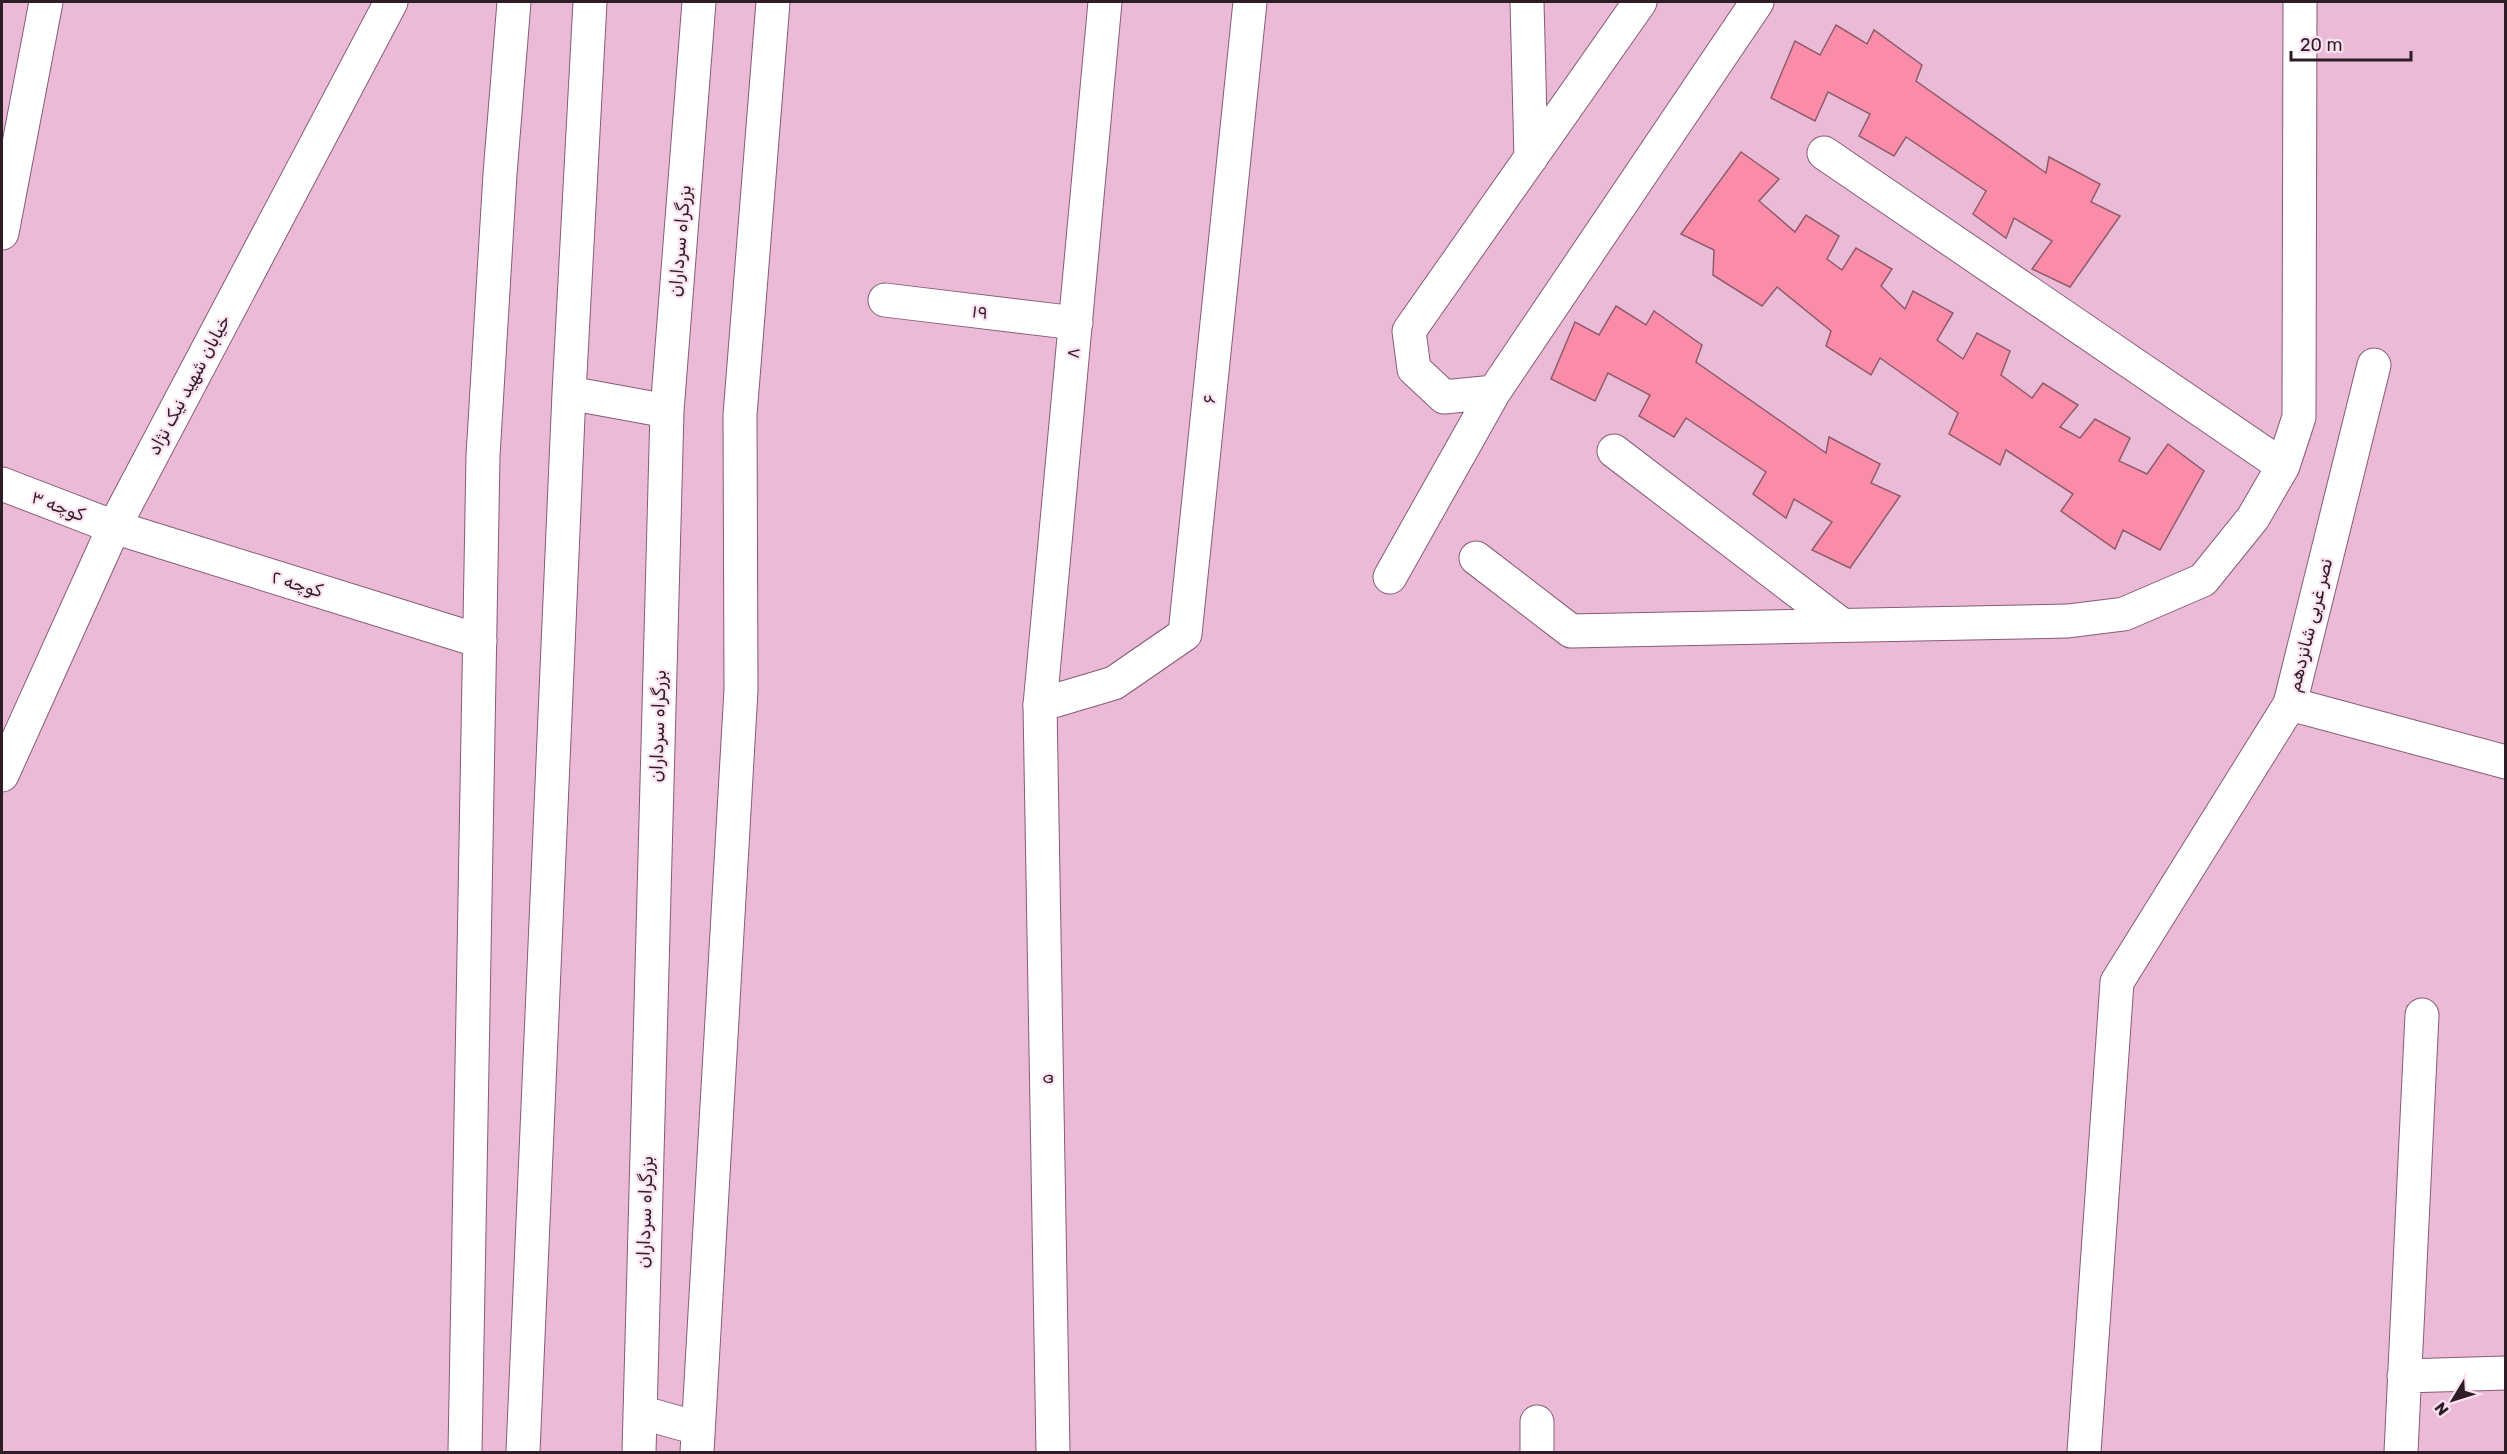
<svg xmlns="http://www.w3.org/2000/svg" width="2507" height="1454" viewBox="0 0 2507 1454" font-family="Rubik,'Noto Naskh Arabic',sans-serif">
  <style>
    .building { fill: #fa8caa; stroke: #8f5d6a; stroke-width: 1.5 }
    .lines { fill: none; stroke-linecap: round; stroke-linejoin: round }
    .minor-casing { stroke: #875c76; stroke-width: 35 }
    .tertiary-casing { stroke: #875c76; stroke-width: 35 }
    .secondary-casing { stroke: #875c76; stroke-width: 35 }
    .trunk-casing { stroke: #875c76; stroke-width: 35 }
    .minor { stroke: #fff; stroke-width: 33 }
    .tertiary { stroke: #fff; stroke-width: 33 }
    .secondary { stroke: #fff; stroke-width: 33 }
    .trunk { stroke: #fff; stroke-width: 33 }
    .labels { text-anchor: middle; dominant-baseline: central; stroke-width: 4.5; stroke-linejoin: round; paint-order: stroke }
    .street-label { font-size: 18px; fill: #2e1c27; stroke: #fce2f1 }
  </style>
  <rect width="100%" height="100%" fill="#eabad6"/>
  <!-- building -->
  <path class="building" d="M 1836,25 L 1867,44 L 1874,30 L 1922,65 L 1916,81 L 2046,173 L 2049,157 L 2100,184 L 2091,202 L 2120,216 L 2070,287 L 2032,269 L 2052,241 L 2014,218 L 2006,238 L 1973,214 L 1986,191 L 1906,137 L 1894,156 L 1859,136 L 1870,114 L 1828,92 L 1815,121 L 1771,98 L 1795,41 L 1820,55 Z
    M 1741,152 L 1779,179 L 1759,201 L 1795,232 L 1806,215 L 1839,236 L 1827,259 L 1842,270 L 1856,248 L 1892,269 L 1881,286 L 1905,309 L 1913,291 L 1953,313 L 1937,340 L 1963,359 L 1977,333 L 2010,351 L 2001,375 L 2032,398 L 2043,383 L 2078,405 L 2060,427 L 2080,438 L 2095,419 L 2130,438 L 2119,461 L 2147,474 L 2168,444 L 2204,471 L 2160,550 L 2123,530 L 2115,549 L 2061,511 L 2073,494 L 2006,450 L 2000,465 L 1949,434 L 1958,413 L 1880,358 L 1871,375 L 1826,346 L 1831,331 L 1777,287 L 1762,306 L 1713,275 L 1714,250 L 1681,234 Z
    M 1616,306 L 1646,325 L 1654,311 L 1702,345 L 1696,362 L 1826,453 L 1829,437 L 1880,464 L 1871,483 L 1900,496 L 1850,568 L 1812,550 L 1832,522 L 1794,499 L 1786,518 L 1753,494 L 1766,472 L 1686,418 L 1674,437 L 1639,416 L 1650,395 L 1608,373 L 1595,401 L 1551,379 L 1575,322 L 1599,335 Z"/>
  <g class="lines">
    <!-- minor casing -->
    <g class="minor-casing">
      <path id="minor" d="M 1105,2 L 1040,705 L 1114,683 L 1185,634 L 1250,2
        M 1527,2 L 1531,158
        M 1640,2 L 1409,331 L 1414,369 L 1444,397 L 1494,392 L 1757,2
        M 1824,153 L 2283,466
        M 2,233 L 46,2
        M 885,300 L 1076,323
        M 2374,365 L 2290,704 L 2506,762
        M 1614,451 L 1842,625
        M 2,484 L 114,527 L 480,641
        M 1476,558 L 1571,631 L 2068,621 L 2124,614 L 2203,580 L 2253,518 L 2283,466 L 2299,417 L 2300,2
        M 1390,577 L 1494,392
        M 2404,1376 L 2506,1373
        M 1537,1422 L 1537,1452
        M 2084,1452 L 2117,982 L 2290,704
        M 2401,1452 L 2422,1015"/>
    </g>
    <!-- tertiary casing -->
    <g class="tertiary-casing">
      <path id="tertiary" d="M 1040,705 L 1053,1452
        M 2,775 L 114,527 L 391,2"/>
    </g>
    <!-- secondary casing -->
    <g class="secondary-casing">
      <path id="secondary" d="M 465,1452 L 483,456 L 500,174 L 514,2
        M 697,1452 L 741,690 L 740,415 L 773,2"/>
    </g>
    <!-- trunk casing -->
    <g class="trunk-casing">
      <path id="trunk" d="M 569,393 L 667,411
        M 640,1412 L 697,1428
        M 523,1452 L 569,393 L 590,2
        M 639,1452 L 667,411 L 699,2"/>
    </g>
    <!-- minor -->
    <use href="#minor" class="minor"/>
    <!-- tertiary -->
    <use href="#tertiary" class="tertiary"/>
    <!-- secondary -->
    <use href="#secondary" class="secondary"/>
    <!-- trunk -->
    <use href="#trunk" class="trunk"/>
  </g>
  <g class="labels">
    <!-- street labels -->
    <g class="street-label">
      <text transform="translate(680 241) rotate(-85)">بزرگراه سرداران</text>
      <text transform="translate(980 312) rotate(7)">۱۹</text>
      <text transform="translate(1073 353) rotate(-85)">۸</text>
      <text transform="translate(189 385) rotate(-62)">خیابان شهید نیک نژاد</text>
      <text transform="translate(1209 399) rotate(-84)">۶</text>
      <text transform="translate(58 506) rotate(21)">کوچه ۳</text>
      <text transform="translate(297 584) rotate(17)">کوچه ۲</text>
      <text transform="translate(2310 625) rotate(-76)">نصر غربی شانزدهم</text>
      <text transform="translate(658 726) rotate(-88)">بزرگراه سرداران</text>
      <text transform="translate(1047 1079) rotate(-91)">۵</text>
      <text transform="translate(645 1212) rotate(-88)">بزرگراه سرداران</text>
    </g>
  </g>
  <!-- border -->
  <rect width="2507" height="1454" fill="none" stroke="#2e1c27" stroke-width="6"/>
  <!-- north arrow -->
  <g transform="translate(2453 1400) rotate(232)" stroke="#fce2f1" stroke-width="4.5" paint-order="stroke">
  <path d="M0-4.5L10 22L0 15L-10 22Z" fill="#2e1c27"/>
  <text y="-9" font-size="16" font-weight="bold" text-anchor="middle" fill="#2e1c27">N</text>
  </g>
  <!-- scale -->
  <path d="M2291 51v9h120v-9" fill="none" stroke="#2e1c27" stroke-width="3"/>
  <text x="2300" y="51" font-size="18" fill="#2e1c27" stroke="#fce2f1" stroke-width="4.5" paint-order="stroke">20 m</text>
</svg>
